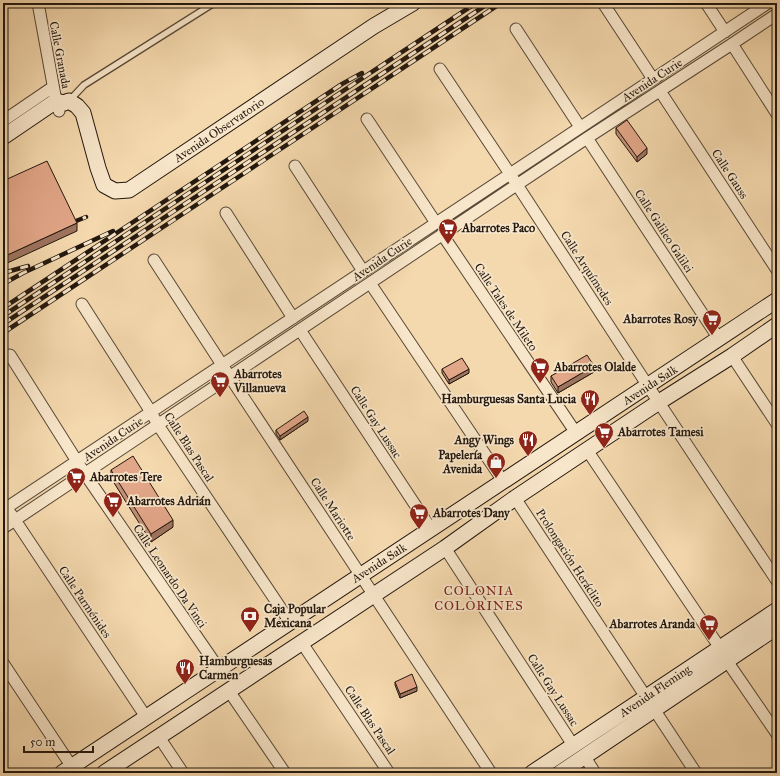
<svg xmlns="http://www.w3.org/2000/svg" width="780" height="776" viewBox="0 0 780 776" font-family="'IM FELL Great Primer',serif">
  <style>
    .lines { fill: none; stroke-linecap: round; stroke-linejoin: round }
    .lane-casing { stroke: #574836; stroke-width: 8 }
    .street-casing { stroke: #574836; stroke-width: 13 }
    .secondary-casing { stroke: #22170e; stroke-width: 17 }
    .lane { stroke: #f8e6ca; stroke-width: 5.5 }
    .street { stroke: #f8e6ca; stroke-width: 11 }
    .secondary { stroke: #f8e6ca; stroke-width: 15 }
    .rail-casing { stroke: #22170e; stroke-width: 4.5 }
    .rail { stroke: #f8e6ca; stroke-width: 3; stroke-dasharray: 9; stroke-linecap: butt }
    .wall { fill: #c28f75; stroke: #22170e }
    .shaded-wall { fill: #9e745f; stroke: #22170e }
    .building { fill: #e2a688; stroke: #22170e }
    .labels { text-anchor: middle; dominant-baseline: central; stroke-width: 3.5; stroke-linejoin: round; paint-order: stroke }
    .street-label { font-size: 12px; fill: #22170e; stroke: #f8e6ca }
    .poi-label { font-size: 12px; font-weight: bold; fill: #22170e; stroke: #f8e6ca; text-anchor: start }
    .neighbourhood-label { font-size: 13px; letter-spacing: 1px; fill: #7a1f14; stroke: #f8e6ca }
  </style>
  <rect width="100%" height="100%" fill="#f5d9ae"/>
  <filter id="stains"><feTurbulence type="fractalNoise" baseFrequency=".005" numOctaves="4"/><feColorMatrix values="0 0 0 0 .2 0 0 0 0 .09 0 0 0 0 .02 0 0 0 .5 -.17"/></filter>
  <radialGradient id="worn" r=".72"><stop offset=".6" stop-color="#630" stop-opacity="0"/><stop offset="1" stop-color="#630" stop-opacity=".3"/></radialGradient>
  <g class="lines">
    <!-- lane casing -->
    <g class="lane-casing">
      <path id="lane" d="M 69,101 L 84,85 L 214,3"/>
    </g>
    <!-- street casing -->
    <g class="street-casing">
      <path id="street" d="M 38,3 L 56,101 L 59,111
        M 603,3 L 653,79
        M 706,3 L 725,32
        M 516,29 L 580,127
        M 732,44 L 777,114
        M 440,69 L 510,174 L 648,386 L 777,581
        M 660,91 L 777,270
        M 367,119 L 436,223
        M 3,121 L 53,87
        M 587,138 L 719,339
        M 295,166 L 363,271
        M 226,213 L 293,318
        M 442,234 L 576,433
        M 154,260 L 230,377 L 491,773
        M 370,283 L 503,481
        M 82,304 L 151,412 L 158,425 L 290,622
        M 300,330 L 431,529
        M 10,355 L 85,474 L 219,669
        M 732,356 L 777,424
        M 587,450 L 720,648
        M 515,498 L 696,773
        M 3,510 L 768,3
        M 11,514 L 146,717
        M 3,528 L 587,138 L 732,44 L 777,14
        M 445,548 L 573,745
        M 302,643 L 389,773
        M 727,661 L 777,734
        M 3,663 L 76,773
        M 229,691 L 285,773
        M 159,737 L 183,773
        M 585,757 L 595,773"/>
    </g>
    <!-- secondary casing -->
    <g class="secondary-casing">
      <path id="secondary" d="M 3,137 L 56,101 L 64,103 L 69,101 L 77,106 L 83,113 L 98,168 L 104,185 L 115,191 L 129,190 L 374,26 L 413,3
        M 62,773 L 777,300
        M 104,773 L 445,548 L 515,498 L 659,402 L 732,356 L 777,325
        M 532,773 L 777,610
        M 560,773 L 777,627"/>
    </g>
    <!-- lane -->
    <use href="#lane" class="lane"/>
    <!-- street -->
    <use href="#street" class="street"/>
    <!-- secondary -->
    <use href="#secondary" class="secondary"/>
    <!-- rail casing -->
    <g class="rail-casing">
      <path id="rail" d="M 66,225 L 86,217
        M 3,273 L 28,266
        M 3,284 L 23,273 L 113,231
        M 3,308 L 342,84 L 362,73
        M 3,316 L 476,3
        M 3,324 L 489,3
        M 3,333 L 501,3"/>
    </g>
    <!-- rail -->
    <use href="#rail" class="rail"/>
  </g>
  <!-- wall -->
  <path class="wall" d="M 616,128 L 647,154 L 637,162 L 616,134 Z
    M 442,369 L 469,373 L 449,384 L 442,373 Z
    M 594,372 L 558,393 L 551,382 L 551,376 Z
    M 308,421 L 280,440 L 276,434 L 276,430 Z
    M 111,470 L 173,527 L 151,542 L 111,478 Z
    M 395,682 L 417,691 L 400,698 L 395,685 Z"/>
  <!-- shaded-wall -->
  <path class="shaded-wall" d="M 647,148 L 647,154 L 637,162 L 637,157 Z
    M 77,223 L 77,231 L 3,265 L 3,257 Z
    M 594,366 L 594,372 L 558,393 L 558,387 Z
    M 469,369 L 469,373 L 449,384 L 449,380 Z
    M 308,417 L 308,421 L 280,440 L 280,436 Z
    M 173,520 L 173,527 L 151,542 L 151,534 Z
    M 417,687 L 417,691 L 400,698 L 400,694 Z"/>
  <!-- building -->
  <path class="building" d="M 627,120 L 647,148 L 637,157 L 616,128 Z
    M 47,161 L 77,223 L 3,257 L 3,181 Z
    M 587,355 L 594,366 L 558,387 L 551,376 Z
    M 462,358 L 469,369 L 449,380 L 442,369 Z
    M 304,411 L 308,417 L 280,436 L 276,430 Z
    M 133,456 L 173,520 L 151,534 L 111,470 Z
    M 412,674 L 417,687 L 400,694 L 395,682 Z"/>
  <!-- icons -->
  <defs>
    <g id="supermarket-pin" transform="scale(1)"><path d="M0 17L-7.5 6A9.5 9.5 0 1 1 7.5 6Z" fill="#8f2418" stroke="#f8e6ca"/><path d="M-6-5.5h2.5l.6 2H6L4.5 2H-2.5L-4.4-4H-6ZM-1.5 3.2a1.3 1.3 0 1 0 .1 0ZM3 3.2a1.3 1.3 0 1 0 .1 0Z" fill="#fff"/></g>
    <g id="restaurant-pin" transform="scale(1)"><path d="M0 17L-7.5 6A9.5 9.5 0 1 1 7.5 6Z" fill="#8f2418" stroke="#f8e6ca"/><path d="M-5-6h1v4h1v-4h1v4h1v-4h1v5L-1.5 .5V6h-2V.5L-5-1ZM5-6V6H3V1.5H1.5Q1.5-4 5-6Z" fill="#fff"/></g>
    <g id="shop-pin" transform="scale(1)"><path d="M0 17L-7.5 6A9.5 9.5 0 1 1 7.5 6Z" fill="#8f2418" stroke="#f8e6ca"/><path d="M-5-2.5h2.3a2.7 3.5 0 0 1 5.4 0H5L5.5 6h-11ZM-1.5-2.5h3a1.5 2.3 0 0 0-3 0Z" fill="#fff"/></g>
    <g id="bank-pin" transform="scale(1)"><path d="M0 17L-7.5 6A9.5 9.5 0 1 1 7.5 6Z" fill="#8f2418" stroke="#f8e6ca"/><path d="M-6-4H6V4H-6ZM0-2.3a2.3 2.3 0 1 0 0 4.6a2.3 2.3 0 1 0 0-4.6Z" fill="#fff"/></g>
  </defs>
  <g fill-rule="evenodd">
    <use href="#supermarket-pin" x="448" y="228"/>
    <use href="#supermarket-pin" x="712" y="319"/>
    <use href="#supermarket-pin" x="540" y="367"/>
    <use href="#supermarket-pin" x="220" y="381"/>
    <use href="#restaurant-pin" x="590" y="399"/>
    <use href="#supermarket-pin" x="604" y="432"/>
    <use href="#restaurant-pin" x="528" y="440"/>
    <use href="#shop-pin" x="496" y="462"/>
    <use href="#supermarket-pin" x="76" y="477"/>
    <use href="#supermarket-pin" x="113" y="501"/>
    <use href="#supermarket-pin" x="419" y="513"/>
    <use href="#bank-pin" x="250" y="616"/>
    <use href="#supermarket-pin" x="709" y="624"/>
    <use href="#restaurant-pin" x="185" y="668"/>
  </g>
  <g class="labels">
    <!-- street labels -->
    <g class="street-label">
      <text transform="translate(60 55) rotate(79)">Calle Granada</text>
      <text transform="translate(652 80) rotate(-33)">Avenida Curie</text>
      <text transform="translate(219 130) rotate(-34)">Avenida Observatorio</text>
      <text transform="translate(730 174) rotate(57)">Calle Gauss</text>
      <text transform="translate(664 231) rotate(57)">Calle Galileo Galilei</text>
      <text transform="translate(382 259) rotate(-34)">Avenida Curie</text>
      <text transform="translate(587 268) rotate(57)">Calle Arquímedes</text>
      <text transform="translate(506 307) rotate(56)">Calle Tales de Mileto</text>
      <text transform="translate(650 385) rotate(-33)">Avenida Salk</text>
      <text transform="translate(376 422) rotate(57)">Calle Gay Lussac</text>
      <text transform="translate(113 439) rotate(-34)">Avenida Curie</text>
      <text transform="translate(189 447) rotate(57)">Calle Blas Pascal</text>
      <text transform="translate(333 509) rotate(57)">Calle Mariotte</text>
      <text transform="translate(570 558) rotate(57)">Prolongación Heráclito</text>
      <text transform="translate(379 563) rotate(-33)">Avenida Salk</text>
      <text transform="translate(170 576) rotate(56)">Calle Leonardo Da Vinci</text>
      <text transform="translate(85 602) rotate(56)">Calle Parménides</text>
      <text transform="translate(553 690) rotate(57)">Calle Gay Lussac</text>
      <text transform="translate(655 691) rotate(-34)">Avenida Fleming</text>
      <text transform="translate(370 720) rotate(56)">Calle Blas Pascal</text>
    </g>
    <!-- poi labels -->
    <g class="poi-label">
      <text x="462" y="228">Abarrotes Paco</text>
      <text x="698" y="319" text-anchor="end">Abarrotes Rosy</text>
      <text x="554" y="367">Abarrotes Olalde</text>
      <text x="234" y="374">Abarrotes<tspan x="234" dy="14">Villanueva</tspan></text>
      <text x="576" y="399" text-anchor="end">Hamburguesas Santa Lucia</text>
      <text x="618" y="432">Abarrotes Tamesi</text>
      <text x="514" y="440" text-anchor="end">Angy Wings</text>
      <text x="482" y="455" text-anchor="end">Papelería<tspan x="482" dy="14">Avenida</tspan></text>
      <text x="90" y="477">Abarrotes Tere</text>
      <text x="127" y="501">Abarrotes Adrián</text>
      <text x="433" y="513">Abarrotes Dany</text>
      <text x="264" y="609">Caja Popular<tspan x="264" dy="14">Mexicana</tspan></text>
      <text x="695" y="624" text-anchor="end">Abarrotes Aranda</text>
      <text x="199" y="661">Hamburguesas<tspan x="199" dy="14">Carmen</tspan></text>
    </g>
    <!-- neighbourhood labels -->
    <g class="neighbourhood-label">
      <text x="479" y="591">COLONIA<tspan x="479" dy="15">COLORINES</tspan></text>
    </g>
  </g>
  <!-- margin -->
  <rect width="780" height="776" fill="none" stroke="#f5d9ae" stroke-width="16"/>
  <rect x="4" y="4" width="772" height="768" fill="none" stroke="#22170e" stroke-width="2"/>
  <rect x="8" y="8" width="764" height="760" fill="none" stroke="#22170e"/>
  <!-- scale -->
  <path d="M24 746v6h69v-6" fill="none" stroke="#22170e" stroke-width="2"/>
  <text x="30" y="746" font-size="12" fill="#22170e" stroke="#f8e6ca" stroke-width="3" paint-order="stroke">50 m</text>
  <rect width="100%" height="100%" filter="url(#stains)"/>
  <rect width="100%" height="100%" fill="url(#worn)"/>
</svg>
